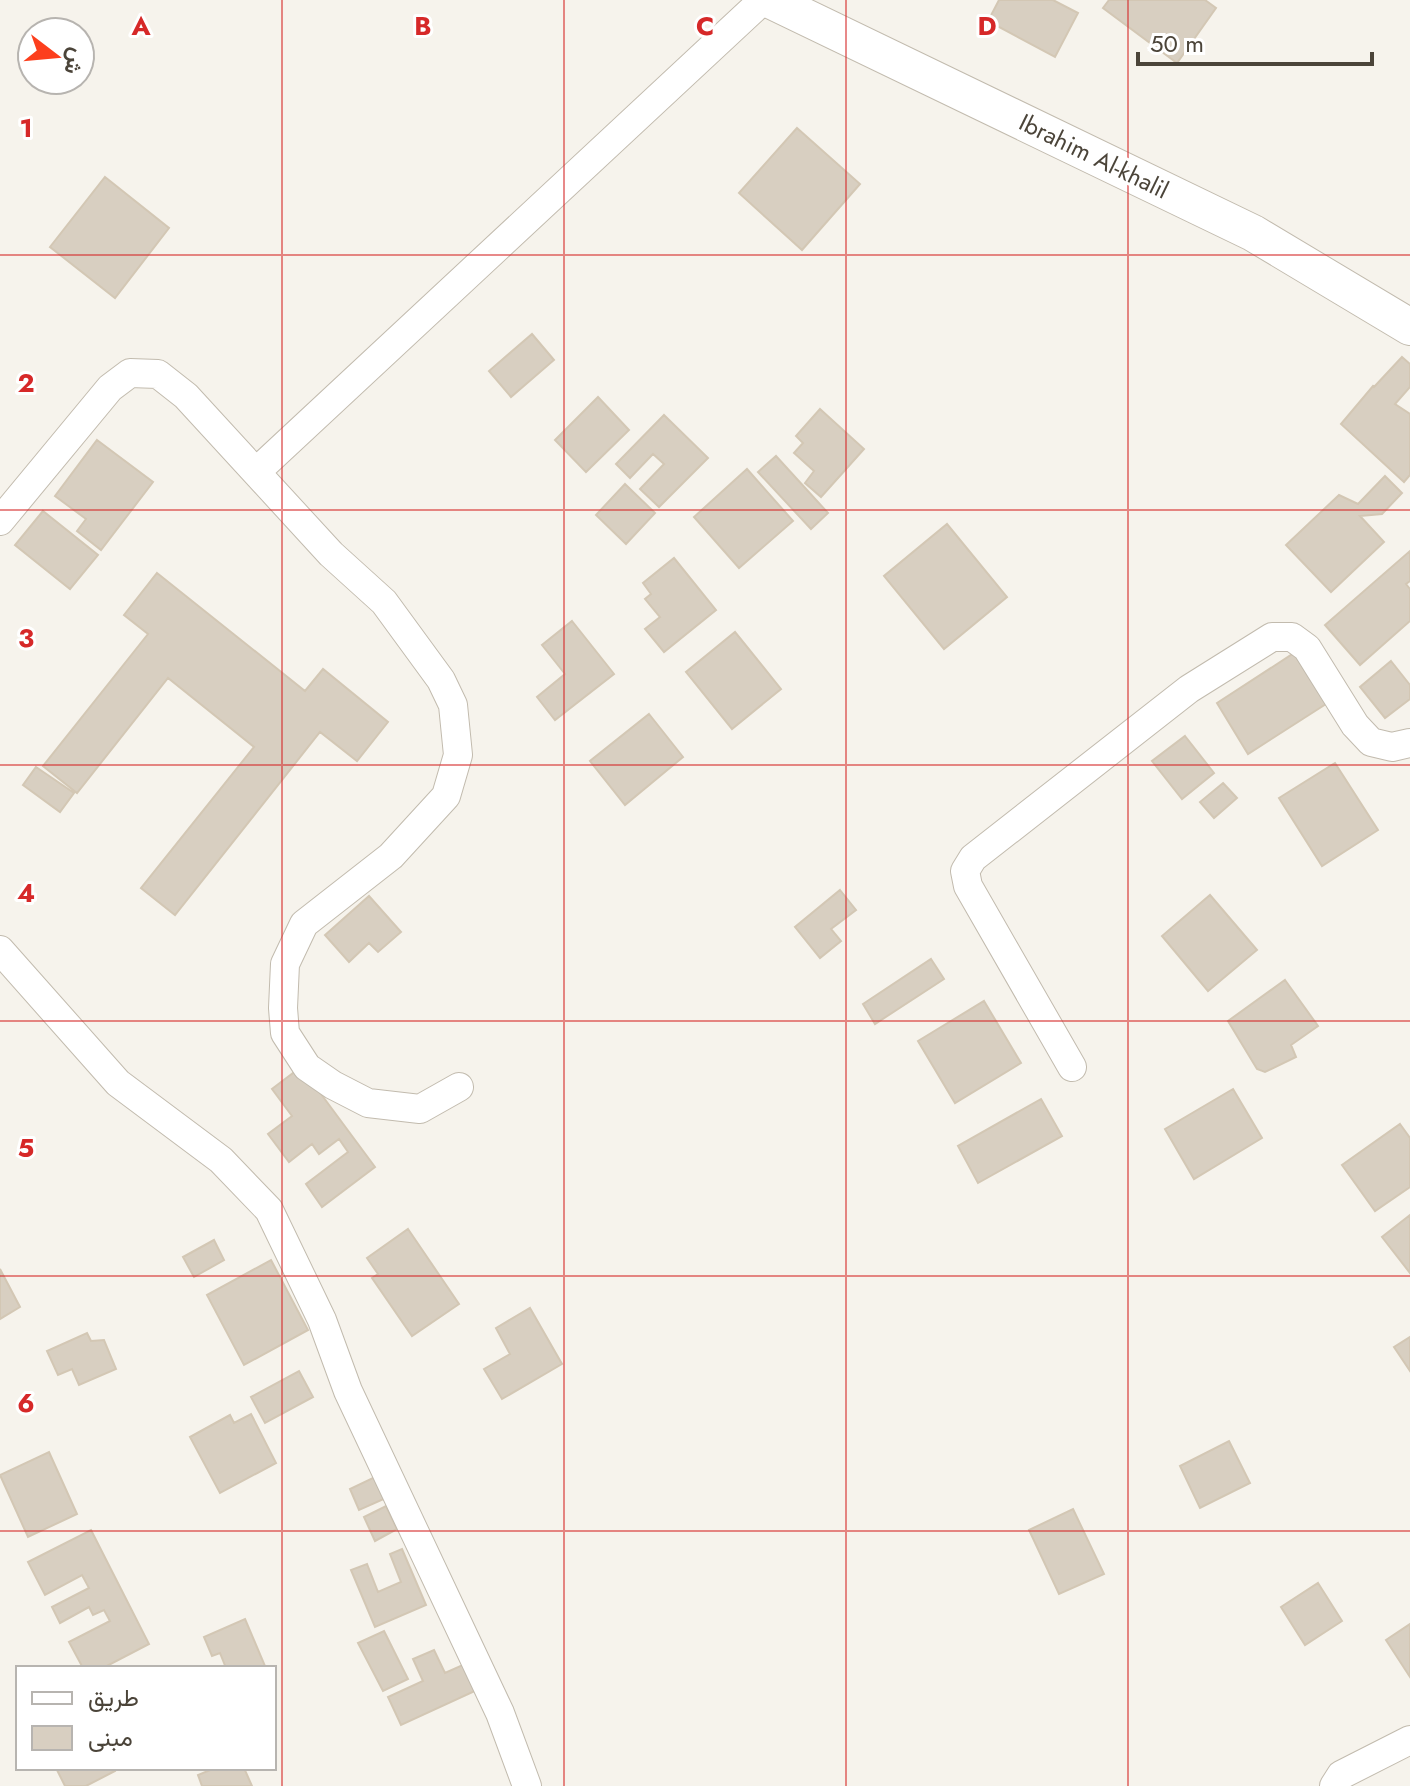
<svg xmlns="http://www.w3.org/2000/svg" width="1410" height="1786" viewBox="0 0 1410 1786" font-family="Jost,Vazirmatn,sans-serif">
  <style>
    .building { fill: #d8cfc1; stroke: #d3c7b4; stroke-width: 2 }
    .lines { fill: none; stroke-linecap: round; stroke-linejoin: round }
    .minor-casing { stroke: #c2bbae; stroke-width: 30 }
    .tertiary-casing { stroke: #c2bbae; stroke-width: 38 }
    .minor { stroke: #fff; stroke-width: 28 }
    .tertiary { stroke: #fff; stroke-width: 36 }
    .grid { fill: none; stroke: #d62828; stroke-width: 2; stroke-opacity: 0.55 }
    .labels { text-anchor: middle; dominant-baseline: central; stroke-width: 6; stroke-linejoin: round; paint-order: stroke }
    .street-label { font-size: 24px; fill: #4b4439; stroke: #fff }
    .grid-label { font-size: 26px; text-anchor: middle; font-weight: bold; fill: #d62828; stroke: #fff; stroke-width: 6; stroke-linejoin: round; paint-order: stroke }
  </style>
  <rect width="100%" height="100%" fill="#f6f3ec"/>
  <!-- building -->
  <path class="building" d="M 999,0 L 1053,0 L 1078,13 L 1055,57 L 988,21 Z
    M 1109,0 L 1205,0 L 1216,8 L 1177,63 L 1103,8 Z
    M 797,128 L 860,184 L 802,250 L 739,193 Z
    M 105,177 L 169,228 L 115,298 L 50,247 Z
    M 532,334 L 554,360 L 511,397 L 489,371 Z
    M 1402,357 L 1410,364 L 1410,387 L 1395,404 L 1410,414 L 1410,475 L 1404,482 L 1341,424 L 1373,386 L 1374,387 Z
    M 598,397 L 629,430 L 586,472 L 555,440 Z
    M 820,409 L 864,449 L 821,497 L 805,483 L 814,471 L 794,453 L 803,443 L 796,436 Z
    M 664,415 L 708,458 L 659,507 L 640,489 L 664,464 L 653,454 L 630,478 L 616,464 Z
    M 97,440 L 153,482 L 101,550 L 77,531 L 86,519 L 55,496 Z
    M 776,456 L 828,513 L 811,529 L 758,472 Z
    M 747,469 L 793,521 L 739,568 L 694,517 Z
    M 1385,476 L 1402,493 L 1382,514 L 1360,516 L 1384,542 L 1331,592 L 1286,545 L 1339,495 L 1358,504 Z
    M 625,484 L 655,513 L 626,544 L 596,515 Z
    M 43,511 L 98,555 L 70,589 L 15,545 Z
    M 947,524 L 1007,597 L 944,649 L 884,576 Z
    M 1410,551 L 1410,581 L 1406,584 L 1410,589 L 1410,621 L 1360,665 L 1325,625 Z
    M 674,558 L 716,610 L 664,652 L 645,629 L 660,617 L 645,599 L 651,594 L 643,583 Z
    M 157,573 L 305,691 L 323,669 L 388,722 L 357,761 L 320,732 L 175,915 L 141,888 L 254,747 L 168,678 L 77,793 L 43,766 L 148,634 L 124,615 Z
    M 572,621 L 614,674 L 555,720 L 537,697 L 565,674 L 542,645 Z
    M 735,632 L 781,689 L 732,729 L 686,672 Z
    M 1294,653 L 1326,704 L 1248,754 L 1217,703 Z
    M 1391,661 L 1410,685 L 1410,699 L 1385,718 L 1360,687 Z
    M 649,714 L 683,757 L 625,805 L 590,761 Z
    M 1185,736 L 1214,773 L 1182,799 L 1152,761 Z
    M 1335,763 L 1378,830 L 1322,866 L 1279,798 Z
    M 36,767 L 74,793 L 60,812 L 23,785 Z
    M 1223,783 L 1237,798 L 1214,818 L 1200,802 Z
    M 840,890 L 856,910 L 831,929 L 841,941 L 820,958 L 795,927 Z
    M 1210,895 L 1257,950 L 1208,991 L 1162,936 Z
    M 369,896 L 401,932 L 378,952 L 369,943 L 349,962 L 325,935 Z
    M 931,959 L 944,979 L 875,1024 L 863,1004 Z
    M 1285,980 L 1318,1026 L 1291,1045 L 1296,1057 L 1265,1072 L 1257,1069 L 1228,1021 Z
    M 984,1001 L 1021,1063 L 955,1103 L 918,1041 Z
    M 301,1067 L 375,1167 L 322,1207 L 306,1184 L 348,1152 L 339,1139 L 319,1154 L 312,1144 L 289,1162 L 268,1134 L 292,1116 L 272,1089 Z
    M 1233,1089 L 1262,1138 L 1194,1179 L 1165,1129 Z
    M 1041,1099 L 1062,1136 L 978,1183 L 958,1146 Z
    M 1400,1124 L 1410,1138 L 1410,1187 L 1375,1211 L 1342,1165 Z
    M 1410,1215 L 1410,1273 L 1382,1237 Z
    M 408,1229 L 459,1304 L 412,1336 L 372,1278 L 378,1274 L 367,1258 Z
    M 214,1240 L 224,1260 L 194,1277 L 183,1257 Z
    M 271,1260 L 308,1330 L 244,1365 L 207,1295 Z
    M 0,1269 L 20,1307 L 0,1319 Z
    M 530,1308 L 562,1364 L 502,1399 L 484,1369 L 510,1354 L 496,1328 Z
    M 87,1333 L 91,1341 L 104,1340 L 116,1369 L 79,1385 L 72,1369 L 58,1375 L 47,1351 Z
    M 1410,1337 L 1410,1371 L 1394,1347 Z
    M 299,1371 L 313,1397 L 265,1423 L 251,1397 Z
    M 251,1414 L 276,1463 L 220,1493 L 190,1437 L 230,1415 L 234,1423 Z
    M 1229,1441 L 1250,1483 L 1200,1508 L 1180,1466 Z
    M 49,1452 L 77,1514 L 28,1537 L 0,1475 Z
    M 377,1476 L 386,1498 L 359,1510 L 350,1489 Z
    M 386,1506 L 397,1529 L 375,1541 L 364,1517 Z
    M 1073,1509 L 1104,1574 L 1059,1594 L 1029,1530 Z
    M 91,1530 L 149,1644 L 103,1668 L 83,1668 L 69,1642 L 110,1621 L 104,1610 L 93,1615 L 89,1607 L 60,1623 L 52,1607 L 89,1588 L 82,1575 L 45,1595 L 28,1562 Z
    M 402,1549 L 426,1605 L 375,1627 L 351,1570 L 367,1564 L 378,1592 L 401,1582 L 390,1554 Z
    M 1318,1583 L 1342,1621 L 1305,1645 L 1281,1607 Z
    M 245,1619 L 265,1666 L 226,1668 L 220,1653 L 212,1656 L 204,1637 Z
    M 1410,1624 L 1410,1677 L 1386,1640 Z
    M 384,1631 L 408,1679 L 383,1691 L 358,1643 Z
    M 434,1650 L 445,1673 L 465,1664 L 477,1690 L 401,1725 L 388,1697 L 423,1681 L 413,1659 Z
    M 56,1768 L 114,1768 L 115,1771 L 86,1786 L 65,1786 Z
    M 215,1768 L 244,1768 L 252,1786 L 202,1786 L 198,1775 Z"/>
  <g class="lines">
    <!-- minor casing -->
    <g class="minor-casing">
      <path id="minor" d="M 256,472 L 763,0
        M 0,521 L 110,388 L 130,373 L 158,374 L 186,396 L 331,554 L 384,602 L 441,680 L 453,705 L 458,755 L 446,796 L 391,856 L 304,924 L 285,964 L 283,1008 L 285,1033 L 307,1067 L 333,1085 L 368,1103 L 420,1109 L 459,1087
        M 0,950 L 118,1083 L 221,1160 L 269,1210 L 322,1320 L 348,1391 L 500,1713 L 527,1786
        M 1072,1067 L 968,886 L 965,871 L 973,858 L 1189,689 L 1272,637 L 1292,637 L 1307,648 L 1355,725 L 1371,742 L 1392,747 L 1410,743
        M 1334,1786 L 1341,1775 L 1410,1740"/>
    </g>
    <!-- tertiary casing -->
    <g class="tertiary-casing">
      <path id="tertiary" d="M 770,0 L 1253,233 L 1410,327"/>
    </g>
    <!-- minor -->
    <use href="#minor" class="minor"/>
    <!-- tertiary -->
    <use href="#tertiary" class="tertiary"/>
  </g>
  <!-- grid -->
  <path class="grid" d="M 282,0 L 282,1786M 564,0 L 564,1786M 846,0 L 846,1786M 1128,0 L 1128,1786M 0,255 L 1410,255M 0,510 L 1410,510M 0,765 L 1410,765M 0,1021 L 1410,1021M 0,1276 L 1410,1276M 0,1531 L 1410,1531"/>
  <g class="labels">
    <!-- street labels -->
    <g class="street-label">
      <text transform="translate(1094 156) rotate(26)">Ibrahim Al-khalil</text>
    </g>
  </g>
  <g class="grid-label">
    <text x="141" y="35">A</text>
    <text x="423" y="35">B</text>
    <text x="705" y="35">C</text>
    <text x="987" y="35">D</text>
    <text x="26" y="137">1</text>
    <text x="26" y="392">2</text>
    <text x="26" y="647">3</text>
    <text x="26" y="902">4</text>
    <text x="26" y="1157">5</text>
    <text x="26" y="1412">6</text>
  </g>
  <!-- legend -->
  <rect x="16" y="1666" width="260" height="104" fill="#ffffff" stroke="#b7b4b0" stroke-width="2"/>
  <rect x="32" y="1692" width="40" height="12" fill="#ffffff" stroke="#b7b4b0" stroke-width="2"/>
  <text x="88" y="1706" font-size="24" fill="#4b4439">طريق</text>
  <rect x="32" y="1726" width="40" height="24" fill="#d8cfc1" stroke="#b7b4b0" stroke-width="2"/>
  <text x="88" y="1746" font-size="24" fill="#4b4439">مبنى</text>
  <!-- north arrow -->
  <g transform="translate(56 56) rotate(106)"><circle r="38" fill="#ffffff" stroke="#b7b4b0" stroke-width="2"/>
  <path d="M0-6L14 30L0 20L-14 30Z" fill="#fc3f1d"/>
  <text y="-12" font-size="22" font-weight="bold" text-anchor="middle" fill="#4b4439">ش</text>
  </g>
  <!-- scale -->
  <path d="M1138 52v12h234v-12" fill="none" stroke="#4b4439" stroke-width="4"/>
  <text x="1150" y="52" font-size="24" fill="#4b4439" stroke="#ffffff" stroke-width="6" paint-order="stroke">50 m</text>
</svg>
